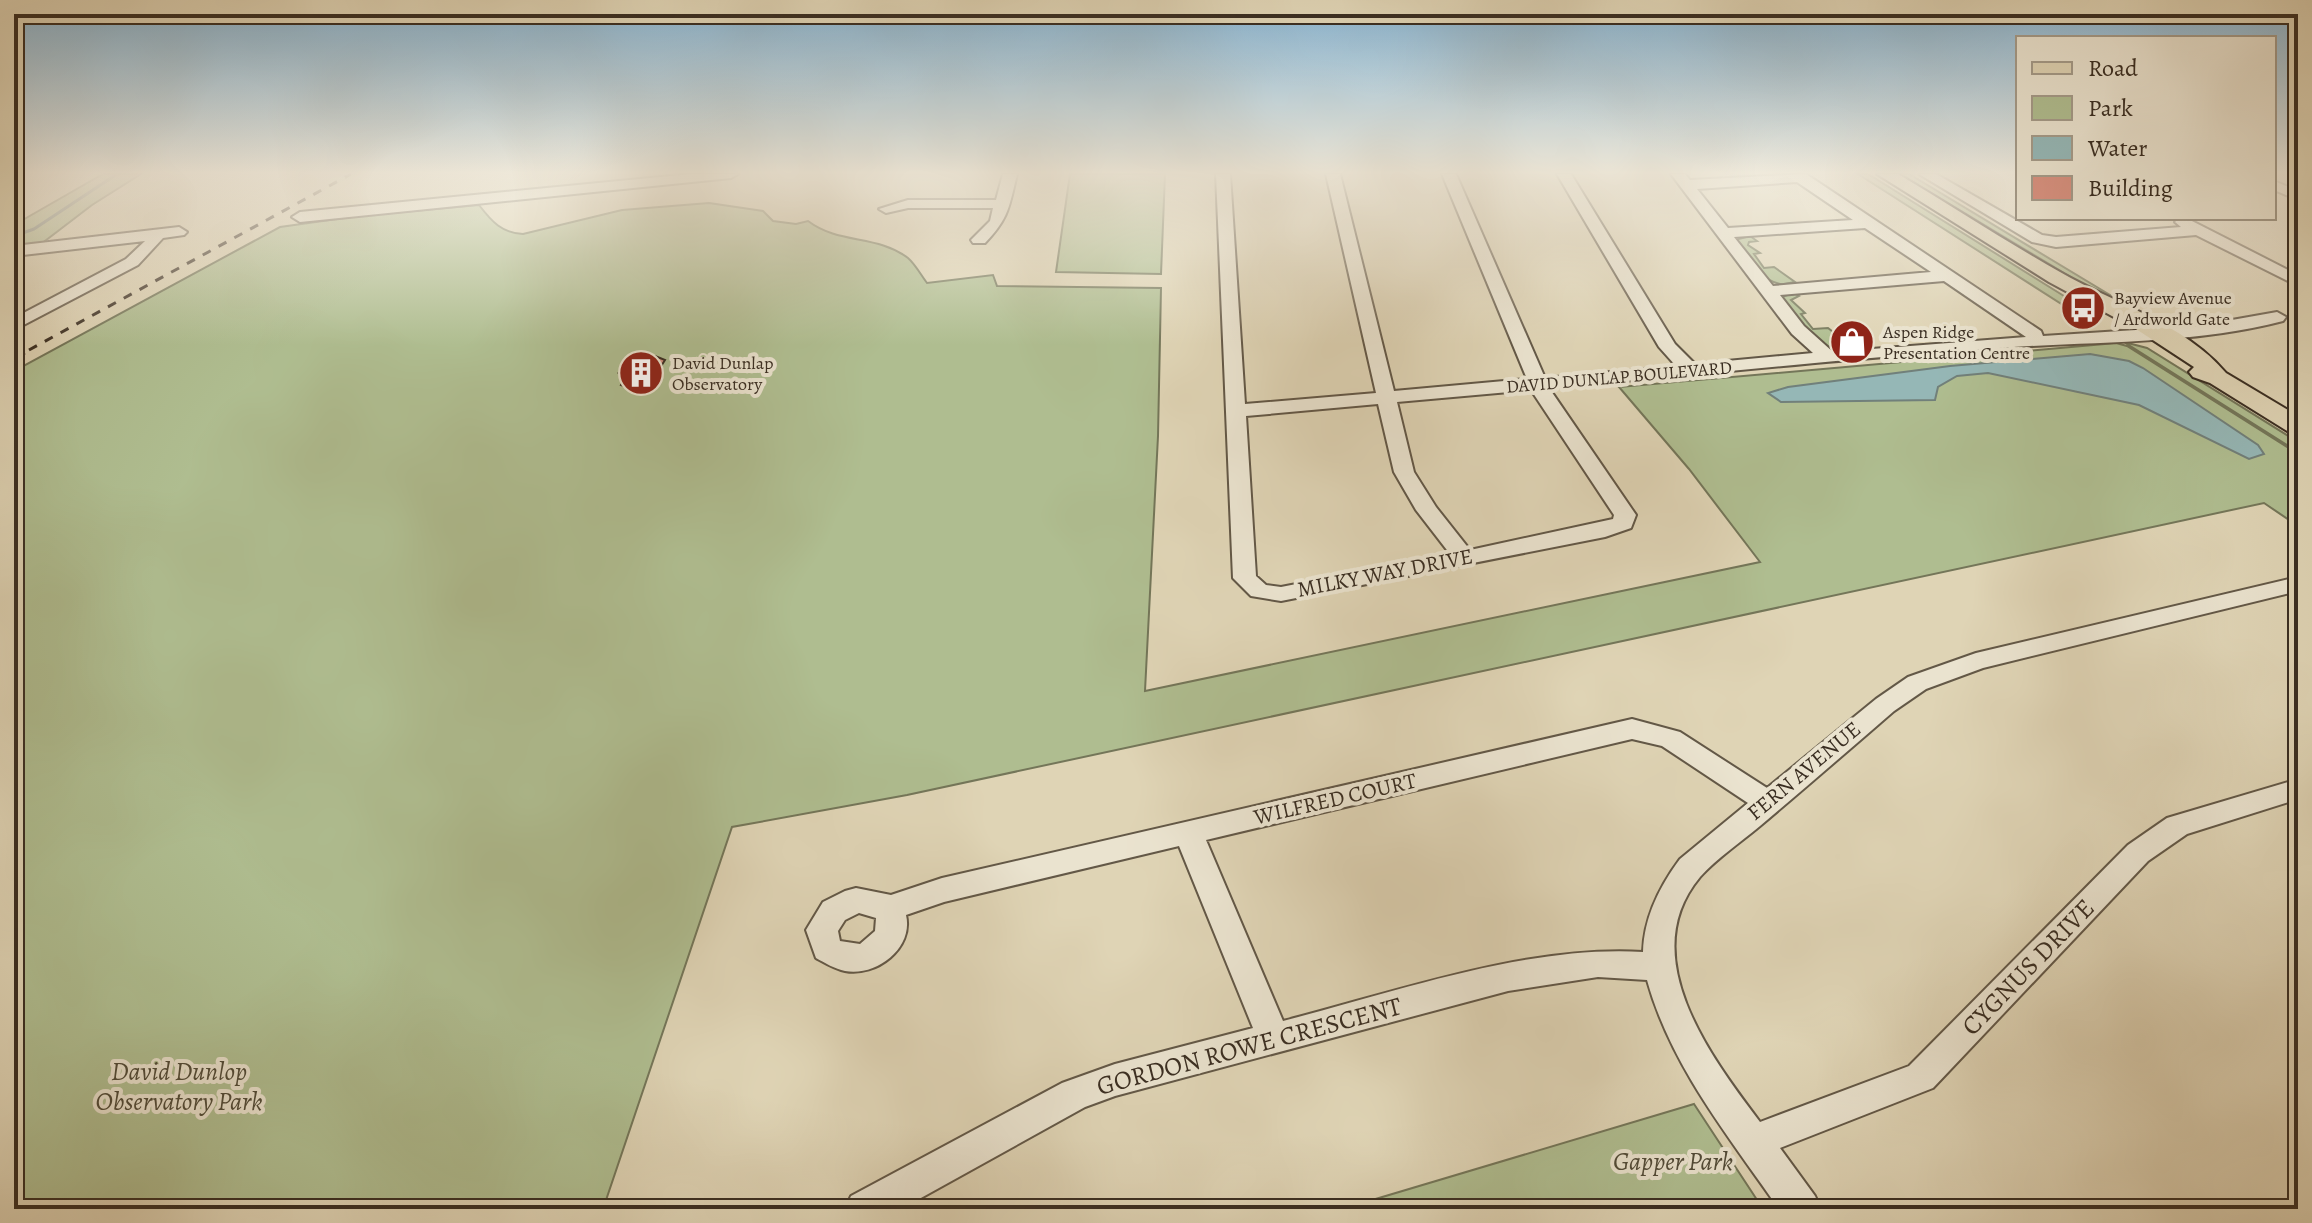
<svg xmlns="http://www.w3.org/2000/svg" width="2312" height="1223" viewBox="0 0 2312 1223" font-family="Alegreya,serif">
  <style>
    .green { fill: #afbd90; stroke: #747659; stroke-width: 2 }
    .water { fill: #95b7b6; stroke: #71807b; stroke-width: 2 }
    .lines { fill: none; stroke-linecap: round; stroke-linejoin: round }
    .stream { stroke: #71807b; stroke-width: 3 }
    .building { fill: #d69180; stroke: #3a2e22; stroke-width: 2 }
    .minor-casing { stroke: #635847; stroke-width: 4 }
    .major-casing { stroke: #3a2e22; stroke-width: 4 }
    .minor { fill: #eae3cf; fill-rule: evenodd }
    .major { fill: #dfd4b5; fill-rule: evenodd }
    .rail-far1 { stroke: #3a2e22; stroke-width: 3; stroke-dasharray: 9 9; stroke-linecap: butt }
    .rail { stroke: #3a2e22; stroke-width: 4; stroke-dasharray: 12 12; stroke-linecap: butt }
    .labels { text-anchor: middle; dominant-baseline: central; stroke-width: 8; stroke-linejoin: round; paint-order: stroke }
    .far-poi-label { font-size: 18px; fill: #3a2e22; stroke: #eae3cf; text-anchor: start }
    .far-street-label { font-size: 18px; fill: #3a2e22; stroke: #eae3cf }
    .street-label { font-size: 22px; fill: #3a2e22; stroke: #eae3cf }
    .near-street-label { font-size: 26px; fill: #3a2e22; stroke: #eae3cf }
    .near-park-label { font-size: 26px; font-style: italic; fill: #514b38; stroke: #eae3cf }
  </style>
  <rect width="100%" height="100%" fill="#dfd4b5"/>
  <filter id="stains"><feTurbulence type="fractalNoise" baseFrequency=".0025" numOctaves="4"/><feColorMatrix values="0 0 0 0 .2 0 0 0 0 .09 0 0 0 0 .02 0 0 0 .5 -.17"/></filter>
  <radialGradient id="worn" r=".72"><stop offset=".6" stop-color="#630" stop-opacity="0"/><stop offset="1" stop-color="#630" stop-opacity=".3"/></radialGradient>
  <!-- green -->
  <path class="green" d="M 103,174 L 141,174 L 92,205 L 41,244 L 14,246 L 14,225 Z
    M 1070,174 L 1165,174 L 1161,274 L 1056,272 Z
    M 1858,174 L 1868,174 L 2072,301 L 2095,316 L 2095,319 L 2088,321 Z
    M 1900,174 L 1909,174 L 2140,313 L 2127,311 Z
    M 709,203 L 763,211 L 773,221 L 796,224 L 808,221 C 840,245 876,234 908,258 C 915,264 921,275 927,283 L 993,275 L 997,286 L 1161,288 L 1158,436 L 1145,691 L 1760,562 L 1689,469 L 1619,387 L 2116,343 L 2127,346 L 2298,454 L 2298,526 L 2264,503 L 907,795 L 732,827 L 603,1209 L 14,1209 L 14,371 L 280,227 L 359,216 L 479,205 C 492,222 502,233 523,234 L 622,210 Z
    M 1750,236 L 1757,241 L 1749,242 L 1748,245 L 1760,253 L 1754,254 L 1764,268 L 1774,267 L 1795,282 L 1784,284 L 1803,285 C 1762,288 1761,272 1735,240 Z
    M 1794,293 L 1799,296 L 1791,300 L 1805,313 L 1801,314 L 1813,329 L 1828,328 L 1846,342 L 1860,346 L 1827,348 L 1805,329 L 1781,297 Z
    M 2124,342 L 2147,348 L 2298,442 L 2298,452 Z
    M 1694,1104 L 1763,1209 L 1342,1209 Z"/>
  <!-- water -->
  <path class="water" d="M 2090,354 L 2129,361 L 2143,368 L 2258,445 L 2264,454 L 2249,459 L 2139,405 L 1988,373 L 1957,376 L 1938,387 L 1935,400 L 1781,402 L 1768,393 L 1788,387 L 1950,366 Z"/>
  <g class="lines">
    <!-- stream -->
    <path class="stream" d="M 14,236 L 34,229 L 117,174"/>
  </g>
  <!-- building -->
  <path class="building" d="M 655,356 L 665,360 L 649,385 L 631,389 L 621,385 L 626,377 L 619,373 L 632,367 L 638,359 Z"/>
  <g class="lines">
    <!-- minor casing -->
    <g class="minor-casing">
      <path id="minor" d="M 691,174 L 738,174 L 731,178 L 300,222 L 292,217 L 300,212 Z
        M 1003,174 L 1017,174 C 1009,207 1009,218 985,243 L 973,243 L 971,240 L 990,221 L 993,208 L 908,208 L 886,213 L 879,209 L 908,200 L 996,200 Z
        M 1216,174 L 1230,174 L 1245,404 L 1376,393 L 1326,174 L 1340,174 L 1394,391 L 1527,379 L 1442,174 L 1456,174 L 1545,378 L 1676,366 L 1659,347 L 1557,174 L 1571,174 L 1675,344 L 1695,364 L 1813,353 L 1792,334 L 1671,174 L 1685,174 L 1690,180 L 1806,174 L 2041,331 L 2043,336 L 2198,326 L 2277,312 L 2286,317 L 2283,321 C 2191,345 2093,341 1999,348 C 1848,358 1699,375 1549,388 L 1636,515 L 1631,528 L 1605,537 L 1281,601 L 1251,596 L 1233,578 ZM 1797,182 L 1853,220 L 1728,228 L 1697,189 ZM 1865,228 L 1931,272 L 1773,286 L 1734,237 ZM 1944,281 L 2026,337 L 1833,352 L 1804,326 L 1780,295 ZM 1531,390 L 1614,515 L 1613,519 L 1470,550 L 1436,507 L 1414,472 L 1397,402 ZM 1378,404 L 1394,472 L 1416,510 L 1450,554 L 1281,587 L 1266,585 L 1256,576 L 1246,416 Z
        M 1919,174 L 1936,174 L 2042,235 L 2056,237 L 2181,227 L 2175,222 L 2178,219 L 2188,219 L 2298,275 L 2298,286 L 2196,235 L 2056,247 L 2032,242 Z
        M 2274,181 L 2298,191 L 2298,200 L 2274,190 Z
        M 179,227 L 187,232 L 184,235 L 163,238 L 138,265 L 14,330 L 14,318 L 126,259 L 145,241 L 14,256 L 14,246 Z
        M 2298,577 L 2298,591 L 1983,668 L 1926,689 L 1894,711 C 1850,749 1805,788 1760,826 C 1741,842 1717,858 1700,877 C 1634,956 1711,1057 1760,1122 L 1909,1066 L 2128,845 L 2167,818 L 2298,779 L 2298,799 L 2187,834 L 2148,861 L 1933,1088 L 1780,1148 L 1815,1196 L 1821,1209 L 1779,1209 C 1729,1137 1671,1066 1647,980 L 1598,977 L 1508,991 L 1115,1096 L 1085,1107 L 901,1209 L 845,1209 L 851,1196 L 1062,1083 L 1115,1064 L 1253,1028 L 1179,846 L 944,902 L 906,915 C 914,948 876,977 845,971 C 835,969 825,963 816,958 L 806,930 L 823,902 L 845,891 L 856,888 L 891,895 L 942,878 L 1632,719 L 1680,732 L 1767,788 L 1876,699 L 1908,677 L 1976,653 ZM 1632,739 L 1662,746 L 1748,803 L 1680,859 C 1660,886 1644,917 1643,952 C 1526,945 1396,992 1283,1021 L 1206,840 ZM 859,913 L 876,918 L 875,931 L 860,944 L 840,941 L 838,931 L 845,920 Z"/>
    </g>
    <!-- major casing -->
    <g class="major-casing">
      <path id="major" d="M 1877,174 L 1898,174 C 1952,206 2005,241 2060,272 C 2114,303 2185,324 2226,373 L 2298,416 L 2298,434 L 2289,432 L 2210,383 L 2193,377 L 2189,372 L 2194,367 L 2136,329 L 2049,282 Z"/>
    </g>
    <!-- minor -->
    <use href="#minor" class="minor"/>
    <!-- major -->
    <use href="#major" class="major"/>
    <!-- rail-far1 -->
    <path class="rail-far1" d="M 29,350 L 351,174"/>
    <!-- rail -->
    <path class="rail" d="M 14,358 L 33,348"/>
  </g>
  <!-- sky -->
  <linearGradient id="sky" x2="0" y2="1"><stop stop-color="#87b5d4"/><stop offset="0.5" stop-color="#f1ecde"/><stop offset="1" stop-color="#f1ecde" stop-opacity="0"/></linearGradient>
  <rect width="2312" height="345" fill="url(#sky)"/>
  <!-- icons -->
  <defs>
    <g id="bus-disc" transform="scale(2.3)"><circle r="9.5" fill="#8f2418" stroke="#eae3cf"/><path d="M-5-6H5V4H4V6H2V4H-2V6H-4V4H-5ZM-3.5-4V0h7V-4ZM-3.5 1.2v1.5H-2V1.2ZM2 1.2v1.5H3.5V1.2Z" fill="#fff"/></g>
    <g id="shop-disc" transform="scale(2.3)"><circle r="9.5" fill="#8f2418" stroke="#eae3cf"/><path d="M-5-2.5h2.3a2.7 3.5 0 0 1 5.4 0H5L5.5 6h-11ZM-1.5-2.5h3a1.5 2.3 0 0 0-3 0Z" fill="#fff"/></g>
    <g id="building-disc" transform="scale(2.3)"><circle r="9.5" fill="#8f2418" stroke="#eae3cf"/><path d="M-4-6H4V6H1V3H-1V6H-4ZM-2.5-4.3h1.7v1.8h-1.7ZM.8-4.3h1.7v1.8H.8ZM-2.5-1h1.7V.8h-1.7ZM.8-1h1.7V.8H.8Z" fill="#fff"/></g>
  </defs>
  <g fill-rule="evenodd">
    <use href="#bus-disc" x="2083" y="308"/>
    <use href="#shop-disc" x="1852" y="342"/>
    <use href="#building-disc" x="641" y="373"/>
  </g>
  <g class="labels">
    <!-- far-poi labels -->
    <g class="far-poi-label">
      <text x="2114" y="298">Bayview Avenue<tspan x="2114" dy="21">/ Ardworld Gate</tspan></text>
      <text x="1883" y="332">Aspen Ridge<tspan x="1883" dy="21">Presentation Centre</tspan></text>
      <text x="672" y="363">David Dunlap<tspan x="672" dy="21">Observatory</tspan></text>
    </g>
    <!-- far-street labels -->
    <g class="far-street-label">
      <text transform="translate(1619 377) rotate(-5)">DAVID DUNLAP BOULEVARD</text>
    </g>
    <!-- street labels -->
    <g class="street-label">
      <text transform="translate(1385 573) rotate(-11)">MILKY WAY DRIVE</text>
      <text transform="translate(1804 771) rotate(-40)">FERN AVENUE</text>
      <text transform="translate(1335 799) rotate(-13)">WILFRED COURT</text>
    </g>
    <!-- near-street labels -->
    <g class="near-street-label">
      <text transform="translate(2028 967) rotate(-46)">CYGNUS DRIVE</text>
      <text transform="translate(1249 1046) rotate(-15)">GORDON ROWE CRESCENT</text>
    </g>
    <!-- near-park labels -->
    <g class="near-park-label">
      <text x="179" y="1071">David Dunlop<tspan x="179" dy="30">Observatory Park</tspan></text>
      <text x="1673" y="1161">Gapper Park</text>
    </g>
  </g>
  <!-- margin -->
  <rect width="2312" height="1223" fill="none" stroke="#dfd4b5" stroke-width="48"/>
  <rect x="16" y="16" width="2280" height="1191" fill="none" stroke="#3a2e22" stroke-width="4"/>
  <rect x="24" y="24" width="2264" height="1175" fill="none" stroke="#3a2e22" stroke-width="2"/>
  <!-- legend -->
  <rect x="2016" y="36" width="260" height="184" fill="#eae3cf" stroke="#a49b8a" stroke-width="2"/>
  <rect x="2032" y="62" width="40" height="12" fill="#dfd4b5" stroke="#a49b8a" stroke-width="2"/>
  <text x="2088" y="76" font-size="24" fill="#3a2e22">Road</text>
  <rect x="2032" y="96" width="40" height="24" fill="#afbd90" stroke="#a49b8a" stroke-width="2"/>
  <text x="2088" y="116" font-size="24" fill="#3a2e22">Park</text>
  <rect x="2032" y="136" width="40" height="24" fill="#95b7b6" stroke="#a49b8a" stroke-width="2"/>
  <text x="2088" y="156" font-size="24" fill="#3a2e22">Water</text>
  <rect x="2032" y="176" width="40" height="24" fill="#d69180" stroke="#a49b8a" stroke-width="2"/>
  <text x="2088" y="196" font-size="24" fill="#3a2e22">Building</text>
  <rect width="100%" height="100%" filter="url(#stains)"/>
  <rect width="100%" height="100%" fill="url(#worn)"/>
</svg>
